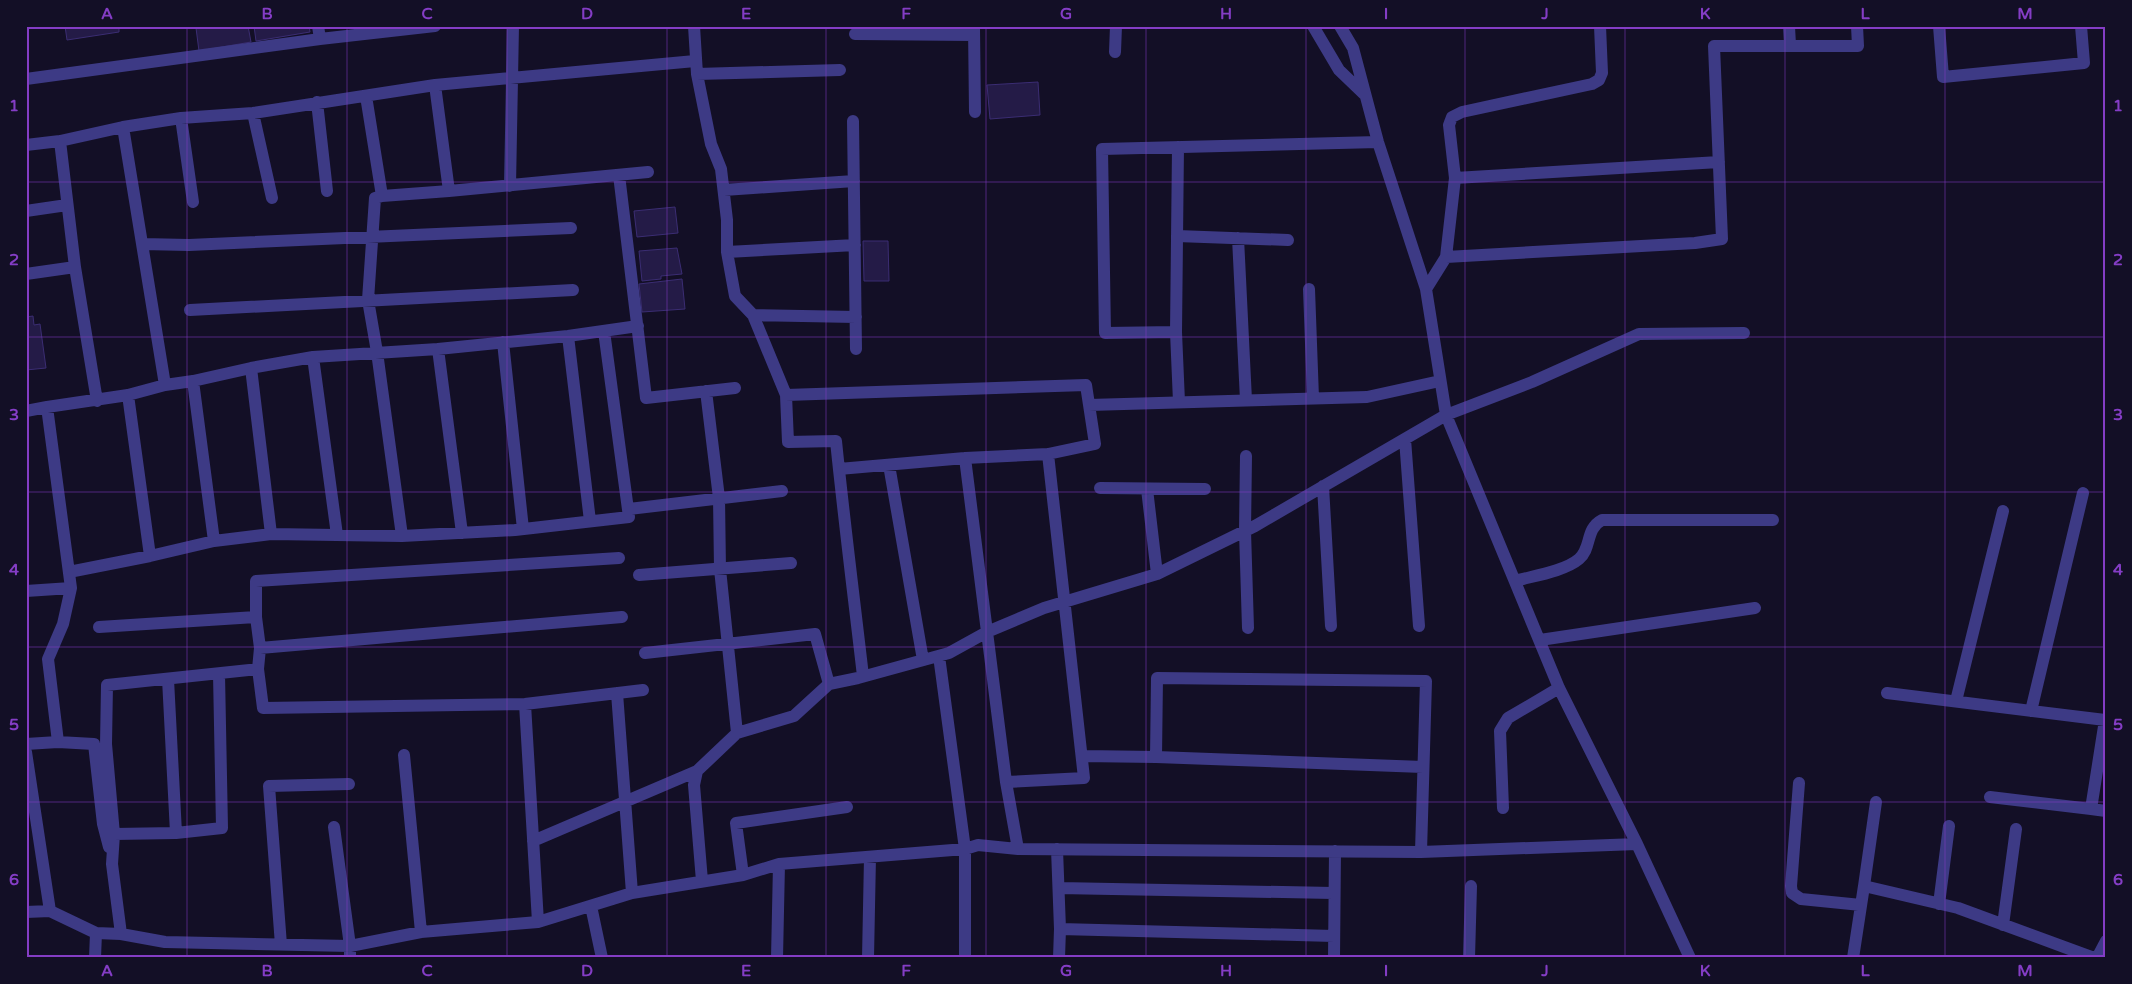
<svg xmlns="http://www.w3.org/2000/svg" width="2132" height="984" viewBox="0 0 2132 984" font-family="'Varela Round',sans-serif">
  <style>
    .building { fill: #241b47; stroke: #3b2d73 }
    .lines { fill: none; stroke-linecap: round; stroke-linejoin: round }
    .minor { stroke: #3d3a85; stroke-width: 12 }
    .grid { fill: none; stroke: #843dc5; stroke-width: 1; stroke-opacity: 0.55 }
    .neatline { fill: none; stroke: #843dc5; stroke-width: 2 }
    .grid-label { font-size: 16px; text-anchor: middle; font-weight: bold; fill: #843dc5 }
  </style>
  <rect width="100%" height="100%" fill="#130f26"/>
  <!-- building -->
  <path class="building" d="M 65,26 L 119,26 L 119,32 L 67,40 Z
    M 206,26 L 248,26 L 251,42 L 199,51 L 196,28 Z
    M 254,26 L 309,26 L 310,32 L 256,41 Z
    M 1038,82 L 1040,115 L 990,119 L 987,85 Z
    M 675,207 L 678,233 L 637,237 L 634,211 Z
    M 863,241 L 888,241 L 889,281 L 864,281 Z
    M 677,248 L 682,274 L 661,276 L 661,279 L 642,281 L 639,251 Z
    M 682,279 L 685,309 L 642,312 L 639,284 Z
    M 33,316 L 34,325 L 40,324 L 46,368 L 26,370 L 26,317 Z"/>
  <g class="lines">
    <!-- minor -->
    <path class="minor" d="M 318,26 L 320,39
      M 694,26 L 697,74 L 711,144 L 721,169 L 727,220 L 727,252 L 735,296 L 753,315 L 786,395
      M 1313,26 L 1339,70 L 1365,95
      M 1340,26 L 1353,48 L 1378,142 L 1426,289 L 1446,415 L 1559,688 L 1637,844 L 1690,958
      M 1789,26 L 1790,45
      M 1939,26 L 1943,77 L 2084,63 L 2081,26
      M 974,27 L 975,112
      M 855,34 L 974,35
      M 1115,52 L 1116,26
      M 697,74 L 840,70
      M 26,79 L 320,39 L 435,26
      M 435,85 L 449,191
      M 366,96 L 382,196
      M 317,102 L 327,191
      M 253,113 L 272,198
      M 181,118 L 193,202
      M 853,121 L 856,349
      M 123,127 L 165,385
      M 60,141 L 75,267 L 97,401
      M 26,145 L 60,141 L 123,127 L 181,118 L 253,113 L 435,85 L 695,61
      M 619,175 L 646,398 L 735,388
      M 1455,178 L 1719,162
      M 510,186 L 513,26
      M 724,190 L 854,181
      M 26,211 L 67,205
      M 1177,236 L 1288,240
      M 1238,238 L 1246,400
      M 142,244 L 189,245 L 571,228
      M 727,252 L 855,245
      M 1446,257 L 1695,243 L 1722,239 L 1714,46 L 1858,46 L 1857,26
      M 26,274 L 75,267
      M 1309,289 L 1313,398
      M 1426,289 L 1446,257 L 1455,178 L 1449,125 L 1452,117 L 1462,112 L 1592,84 L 1599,80 L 1602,73 L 1600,26
      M 190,310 L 573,290
      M 753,315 L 856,317
      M 1176,332 L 1178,147
      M 568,336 L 590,521
      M 503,342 L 523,529
      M 438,349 L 462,533
      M 313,357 L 337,535
      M 251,368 L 271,534
      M 193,381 L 214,541
      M 128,395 L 150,556
      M 1179,402 L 1176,332 L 1105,333 L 1102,149 L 1378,142
      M 1089,405 L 1367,397 L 1440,381
      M 26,411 L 47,407
      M 1405,439 L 1419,626
      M 1246,456 L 1245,531 L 1248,628
      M 965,458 L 1006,782 L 1018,849
      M 889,465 L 923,660
      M 839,469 L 965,458 L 1048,454 L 1095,444 L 1086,385 L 786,395 L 788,442 L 836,441 C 844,520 854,598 863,676
      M 1323,486 L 1331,626
      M 1100,488 L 1205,489
      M 1147,489 L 1157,574
      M 629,509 L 782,491
      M 402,536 L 377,352 L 368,300 L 375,198 L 382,196 L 449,191 L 648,172
      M 619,558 L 256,581 L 256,617 L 260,648 L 258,669 L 263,708 L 525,704 L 643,690
      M 69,572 L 150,556 L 214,541 L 271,534 L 402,536 L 515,530 L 629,517 L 604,331
      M 639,575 L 791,563
      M 1515,581 C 1533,576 1565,571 1579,559 C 1592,548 1585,529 1602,520 L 1773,520
      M 26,591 L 71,588
      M 99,627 L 256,617
      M 1540,640 L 1755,608
      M 260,648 L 622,617
      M 645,653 L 815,634 L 829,684 L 794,716 L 737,733
      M 939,656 L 965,849 L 965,958
      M 168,679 L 176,833
      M 829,684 L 858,678 L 949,653 L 987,632 L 1044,608 L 1157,574 L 1255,526 L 1446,415 L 1532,382 L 1639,334 L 1744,333
      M 617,693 L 632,893
      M 1887,693 L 2105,720 L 2091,809 L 2106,811
      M 1956,701 L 2003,511
      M 525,704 L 538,922
      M 2031,711 L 2083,493
      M 58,742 L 48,659 L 63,624 L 71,588 L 47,407 L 128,395 L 165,385 L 193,381 L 251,368 L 313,357 L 438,349 L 568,336 L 638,326
      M 26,744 L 58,742 L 94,744 L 103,824 L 109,847
      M 26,752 L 50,911
      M 404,755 L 421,932
      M 1082,756 L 1156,757
      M 1006,782 L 1084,778 L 1048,454
      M 1799,783 L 1791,886 L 1792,893 L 1801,899 L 1861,905
      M 1990,797 L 2091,809
      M 1503,808 L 1500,731 L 1508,718 L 1559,688
      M 334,827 L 350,946 L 350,958
      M 114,834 L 176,833 L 222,828 L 219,674
      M 533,841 L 697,771
      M 1057,849 L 1060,929 L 1059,958
      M 1421,852 L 1426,681 L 1157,678 L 1156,757 L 1423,767
      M 743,875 L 736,823 L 847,807
      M 702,881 L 694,785 L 697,771 L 737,733 L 720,569 L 719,498 L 706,391
      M 1864,886 L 1876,802
      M 1059,888 L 1333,893
      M 1939,904 L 1949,826
      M 591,906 L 602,958
      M 26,912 L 50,911 L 96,933 L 121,934 L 165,942 L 350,946 L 421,932 L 538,922 L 632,893 L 743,875 L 779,864 L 965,849 L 978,845 L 1018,849 L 1421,852 L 1637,844
      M 2003,925 L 2016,829
      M 1060,929 L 1334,936
      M 121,934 L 112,864 L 114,834 L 106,744 L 107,685 L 258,669
      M 281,945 L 269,786 L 349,784
      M 95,958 L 96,933
      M 777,958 L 779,864
      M 868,958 L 870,857
      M 1334,958 L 1335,851
      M 1469,958 L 1471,886
      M 1853,958 L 1864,886 L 1958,908 L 2094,958
      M 2097,958 L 2106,941"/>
  </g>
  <!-- grid -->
  <path class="grid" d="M 187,26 L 187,958M 347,26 L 347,958M 507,26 L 507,958M 667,26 L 667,958M 826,26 L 826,958M 986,26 L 986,958M 1146,26 L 1146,958M 1306,26 L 1306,958M 1465,26 L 1465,958M 1625,26 L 1625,958M 1785,26 L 1785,958M 1945,26 L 1945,958M 26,182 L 2106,182M 26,337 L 2106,337M 26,492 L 2106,492M 26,647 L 2106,647M 26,802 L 2106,802"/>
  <!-- border -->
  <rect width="2132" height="984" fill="none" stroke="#130f26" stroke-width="55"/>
  <rect x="28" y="28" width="2076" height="928" class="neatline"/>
  <g class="grid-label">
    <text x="107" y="19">A</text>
    <text x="267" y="19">B</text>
    <text x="427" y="19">C</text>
    <text x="587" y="19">D</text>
    <text x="746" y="19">E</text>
    <text x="906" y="19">F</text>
    <text x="1066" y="19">G</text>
    <text x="1226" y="19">H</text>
    <text x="1386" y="19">I</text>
    <text x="1545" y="19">J</text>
    <text x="1705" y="19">K</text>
    <text x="1865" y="19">L</text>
    <text x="2025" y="19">M</text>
    <text x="14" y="111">1</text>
    <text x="2118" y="111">1</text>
    <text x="14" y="265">2</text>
    <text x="2118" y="265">2</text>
    <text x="14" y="420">3</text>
    <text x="2118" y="420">3</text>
    <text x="14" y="575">4</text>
    <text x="2118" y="575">4</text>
    <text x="14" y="730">5</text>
    <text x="2118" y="730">5</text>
    <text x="14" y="885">6</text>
    <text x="2118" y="885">6</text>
    <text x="107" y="976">A</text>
    <text x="267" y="976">B</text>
    <text x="427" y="976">C</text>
    <text x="587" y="976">D</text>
    <text x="746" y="976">E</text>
    <text x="906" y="976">F</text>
    <text x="1066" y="976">G</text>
    <text x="1226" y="976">H</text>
    <text x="1386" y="976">I</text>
    <text x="1545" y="976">J</text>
    <text x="1705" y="976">K</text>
    <text x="1865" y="976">L</text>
    <text x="2025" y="976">M</text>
  </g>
</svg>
